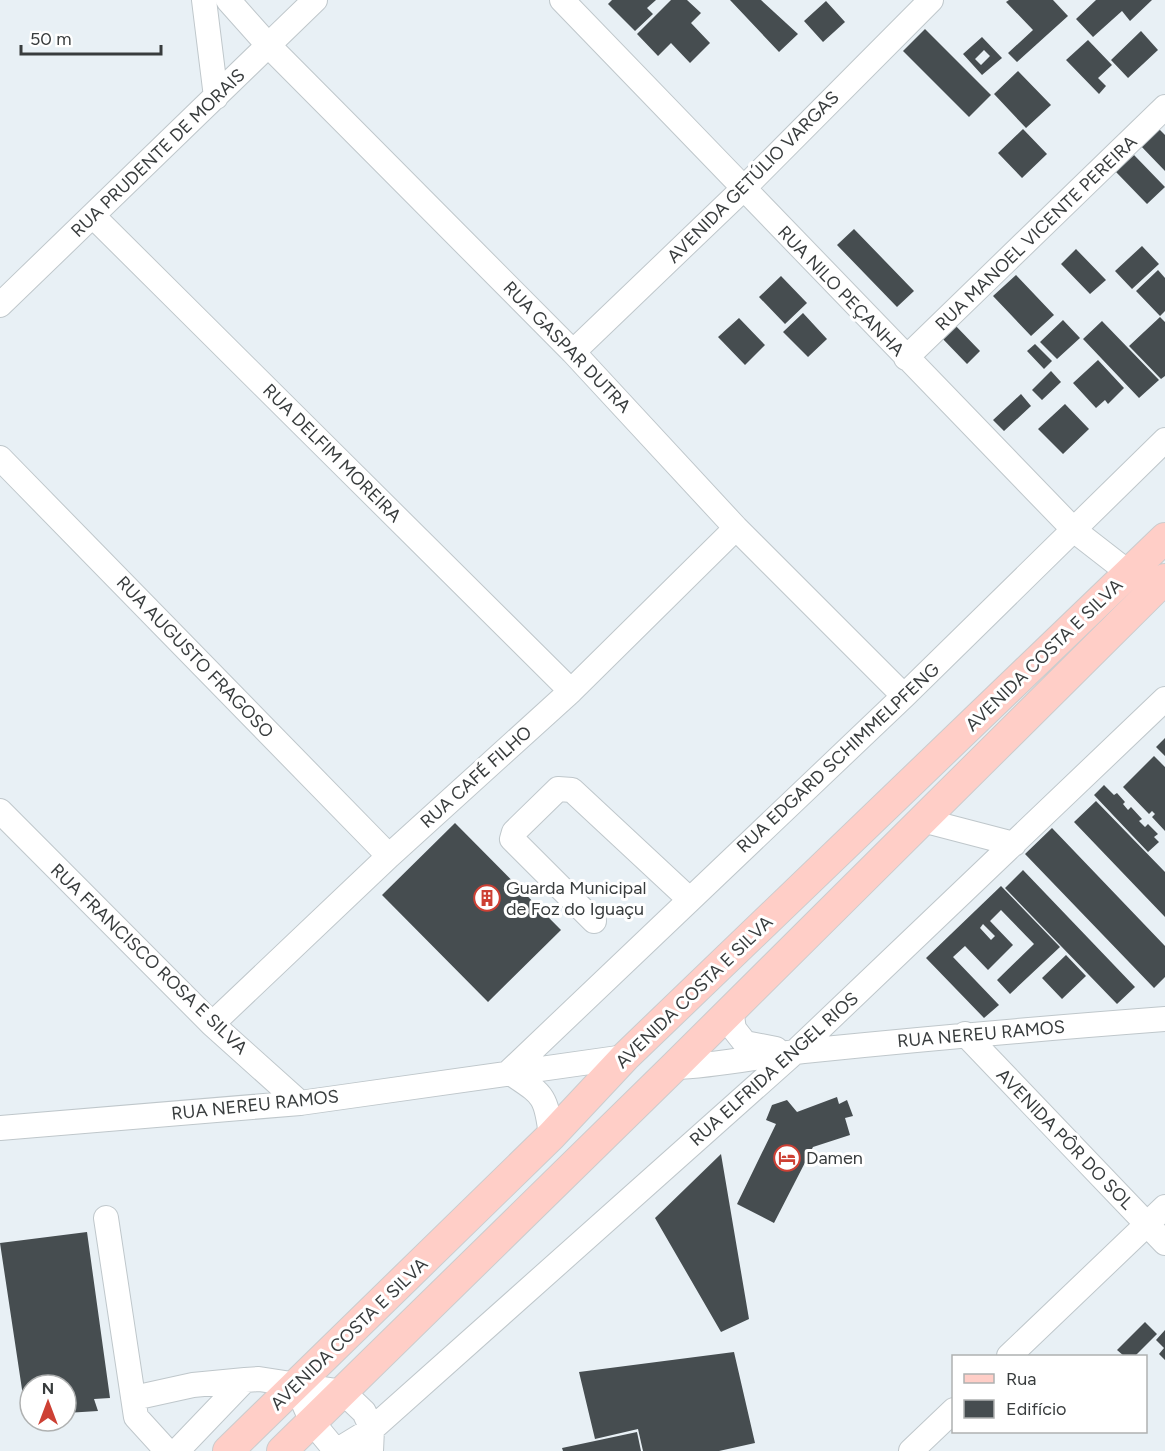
<svg xmlns="http://www.w3.org/2000/svg" width="1165" height="1451" viewBox="0 0 1165 1451" font-family="Figtree,sans-serif">
  <style>
    .building { fill: #464d50; fill-rule: evenodd }
    .lines { fill: none; stroke-linecap: round; stroke-linejoin: round }
    .minor-casing { stroke: #bfc7cb; stroke-width: 26 }
    .major-casing { stroke: #cbcccd; stroke-width: 32 }
    .minor { stroke: #fff; stroke-width: 24 }
    .major { stroke: #ffcec7; stroke-width: 30 }
    .labels { text-anchor: middle; dominant-baseline: central; stroke-width: 6; stroke-linejoin: round; paint-order: stroke }
    .street-label { font-size: 18px; fill: #383c3d; stroke: #fff }
    .poi-label { font-size: 18px; fill: #383c3d; stroke: #fff; text-anchor: start }
  </style>
  <rect width="100%" height="100%" fill="#e8f0f5"/>
  <!-- building -->
  <path class="building" d="M 612,0 L 656,0 L 647,8 L 653,14 L 635,31 L 608,4 Z
    M 671,0 L 687,0 L 701,13 L 691,23 L 710,43 L 690,63 L 671,43 L 658,56 L 637,34 Z
    M 730,0 L 761,0 L 798,34 L 779,52 Z
    M 1009,0 L 1053,0 L 1068,16 L 1017,62 L 1008,53 L 1033,30 L 1006,2 Z
    M 1096,0 L 1152,0 L 1130,21 L 1122,11 L 1093,37 L 1076,19 Z
    M 826,1 L 845,22 L 823,42 L 804,21 Z
    M 925,29 L 991,95 L 969,117 L 903,51 Z
    M 1141,31 L 1158,50 L 1128,78 L 1111,60 Z
    M 982,37 L 1002,58 L 982,75 L 963,54 ZM 984,50 L 990,56 L 981,65 L 975,59 Z
    M 1088,40 L 1112,65 L 1098,78 L 1106,86 L 1099,94 L 1066,60 Z
    M 1018,71 L 1051,105 L 1026,128 L 994,94 Z
    M 1157,127 L 1165,135 L 1165,171 L 1139,144 Z
    M 1023,129 L 1047,154 L 1022,178 L 998,153 Z
    M 1134,155 L 1165,187 L 1147,204 L 1116,172 Z
    M 854,229 L 914,291 L 897,307 L 837,245 Z
    M 1142,246 L 1159,264 L 1132,289 L 1115,271 Z
    M 1076,249 L 1106,280 L 1090,294 L 1061,264 Z
    M 1158,270 L 1165,278 L 1165,311 L 1160,316 L 1136,291 Z
    M 1016,275 L 1054,315 L 1031,336 L 993,296 Z
    M 781,276 L 807,303 L 785,324 L 759,297 Z
    M 803,313 L 827,339 L 808,357 L 783,332 Z
    M 1160,317 L 1165,322 L 1165,376 L 1161,379 L 1129,346 Z
    M 739,318 L 765,345 L 745,365 L 718,337 Z
    M 1063,320 L 1080,338 L 1057,359 L 1040,342 Z
    M 1102,321 L 1159,380 L 1139,398 L 1083,339 Z
    M 953,323 L 980,351 L 967,364 L 939,335 Z
    M 1035,344 L 1052,361 L 1044,369 L 1027,351 Z
    M 1098,360 L 1124,388 L 1108,404 L 1105,400 L 1096,408 L 1073,383 Z
    M 1051,371 L 1061,382 L 1042,400 L 1032,390 Z
    M 1021,394 L 1031,406 L 1004,431 L 993,420 Z
    M 1065,404 L 1089,429 L 1063,454 L 1038,429 Z
    M 1165,738 L 1165,756 L 1156,747 Z
    M 1154,756 L 1165,767 L 1165,831 L 1152,817 L 1155,814 L 1152,811 L 1149,814 L 1123,787 Z
    M 1104,785 L 1114,795 L 1117,793 L 1125,802 L 1123,804 L 1128,810 L 1131,807 L 1142,819 L 1139,821 L 1145,827 L 1148,824 L 1158,834 L 1154,837 L 1159,842 L 1148,852 L 1094,795 Z
    M 1096,801 L 1165,872 L 1165,917 L 1074,822 Z
    M 455,823 L 561,930 L 488,1002 L 382,895 Z
    M 1052,828 L 1165,946 L 1165,977 L 1154,988 L 1025,854 Z
    M 1023,870 L 1135,987 L 1117,1004 L 1005,888 Z
    M 1001,886 L 1060,947 L 1010,994 L 997,980 L 1034,944 L 1001,910 L 990,921 L 1013,945 L 988,970 L 965,946 L 953,957 L 999,1005 L 984,1018 L 926,958 ZM 983,924 L 995,936 L 991,940 L 980,928 Z
    M 1066,955 L 1086,976 L 1062,999 L 1042,978 Z
    M 837,1097 L 839,1104 L 847,1100 L 853,1116 L 845,1118 L 850,1135 L 813,1147 L 774,1223 L 737,1204 L 776,1124 L 766,1120 L 772,1105 L 787,1100 L 797,1112 Z
    M 721,1154 L 749,1319 L 721,1332 L 655,1218 Z
    M 87,1232 L 110,1398 L 94,1399 L 98,1411 L 66,1413 L 66,1385 L 30,1385 L 30,1416 L 26,1416 L 0,1243 Z
    M 1145,1322 L 1157,1334 L 1135,1356 L 1124,1356 L 1117,1350 Z
    M 1165,1330 L 1165,1360 L 1159,1354 L 1164,1348 L 1156,1340 Z
    M 734,1352 L 755,1443 L 719,1451 L 643,1451 L 638,1429 L 595,1439 L 579,1372 Z
    M 637,1432 L 641,1451 L 563,1451 L 562,1448 Z"/>
  <g class="lines">
    <!-- minor casing -->
    <g class="minor-casing">
      <path id="minor" d="M 204,0 L 216,97
        M 228,0 L 268,45 L 573,352 L 736,528 L 904,696
        M 562,0 L 1075,531 L 1129,573
        M 93,216 L 571,691
        M 0,305 L 315,0
        M 573,352 L 743,189 L 931,0
        M 906,358 L 1165,107
        M 0,458 L 389,856
        M 0,811 L 212,1024 L 300,1103
        M 922,820 L 1014,844
        M 594,921 L 512,839 L 514,832 L 558,789 L 572,790 L 688,898
        M 731,1010 L 734,1029 L 745,1043 L 776,1049
        M 212,1024 L 389,856 L 571,691 L 736,528
        M 965,1034 L 1165,1243
        M 674,1067 C 721,1066 767,1054 814,1050 C 931,1038 1048,1028 1165,1019
        M 509,1072 L 904,696 L 1165,440
        M 509,1072 C 543,1095 546,1094 551,1136
        M 0,1128 L 300,1103 L 625,1057
        M 106,1218 L 136,1417 L 167,1451
        M 1009,1356 L 1165,1207
        M 296,1386 L 312,1422 L 336,1451
        M 134,1398 L 193,1385 L 245,1380
        M 177,1451 L 245,1380 L 259,1379 L 343,1392 L 364,1412 L 372,1429 L 371,1451
        M 336,1451 L 372,1429 L 796,1051 L 1165,699
        M 911,1451 L 954,1410"/>
    </g>
    <!-- major casing -->
    <g class="major-casing">
      <path id="major" d="M 228,1451 L 551,1136 L 625,1057 L 1165,538
        M 282,1451 L 674,1067 L 1165,579"/>
    </g>
    <!-- minor -->
    <use href="#minor" class="minor"/>
    <!-- major -->
    <use href="#major" class="major"/>
  </g>
  <!-- icons -->
  <defs>
    <g id="building-ring" transform="scale(1.35)"><circle r="9.5" fill="#fff" stroke="#cd4034" stroke-width="1.5"/><path d="M-4-6H4V6H1V3H-1V6H-4ZM-2.5-4.3h1.7v1.8h-1.7ZM.8-4.3h1.7v1.8H.8ZM-2.5-1h1.7V.8h-1.7ZM.8-1h1.7V.8H.8Z" fill="#cd4034"/></g>
    <g id="hotel-ring" transform="scale(1.35)"><circle r="9.5" fill="#fff" stroke="#cd4034" stroke-width="1.5"/><path d="M-6-4.5h1.5V1H6V5H4.5V3h-9V5H-6ZM-4 0a1.8 1.8 0 1 1 3.6 0ZM.5 0V-2.5h3Q6-2.5 6 0Z" fill="#cd4034"/></g>
  </defs>
  <g fill-rule="evenodd">
    <use href="#building-ring" x="487" y="898"/>
    <use href="#hotel-ring" x="787" y="1158"/>
  </g>
  <g class="labels">
    <!-- street labels -->
    <g class="street-label">
      <text transform="translate(158 153) rotate(-44)">RUA PRUDENTE DE MORAIS</text>
      <text transform="translate(753 177) rotate(-45)">AVENIDA GETÚLIO VARGAS</text>
      <text transform="translate(1036 233) rotate(-44)">RUA MANOEL VICENTE PEREIRA</text>
      <text transform="translate(841 291) rotate(46)">RUA NILO PEÇANHA</text>
      <text transform="translate(567 347) rotate(46)">RUA GASPAR DUTRA</text>
      <text transform="translate(332 453) rotate(45)">RUA DELFIM MOREIRA</text>
      <text transform="translate(1044 655) rotate(-44)">AVENIDA COSTA E SILVA</text>
      <text transform="translate(195 657) rotate(46)">RUA AUGUSTO FRAGOSO</text>
      <text transform="translate(838 758) rotate(-43)">RUA EDGARD SCHIMMELPFENG</text>
      <text transform="translate(476 777) rotate(-42)">RUA CAFÉ FILHO</text>
      <text transform="translate(149 959) rotate(44)">RUA FRANCISCO ROSA E SILVA</text>
      <text transform="translate(694 992) rotate(-44)">AVENIDA COSTA E SILVA</text>
      <text transform="translate(981 1034) rotate(-5)">RUA NEREU RAMOS</text>
      <text transform="translate(774 1069) rotate(-42)">RUA ELFRIDA ENGEL RIOS</text>
      <text transform="translate(255 1105) rotate(-6)">RUA NEREU RAMOS</text>
      <text transform="translate(1065 1139) rotate(46)">AVENIDA PÔR DO SOL</text>
      <text transform="translate(349 1334) rotate(-44)">AVENIDA COSTA E SILVA</text>
    </g>
    <!-- poi labels -->
    <g class="poi-label">
      <text x="506" y="888">Guarda Municipal<tspan x="506" dy="21">de Foz do Iguaçu</tspan></text>
      <text x="806" y="1158">Damen</text>
    </g>
  </g>
  <!-- legend -->
  <rect x="952" y="1355" width="195" height="78" fill="#ffffff" stroke="#afb1b1" stroke-width="1.5"/>
  <rect x="964" y="1374" width="30" height="9" fill="#ffcec7" stroke="#afb1b1" stroke-width="1.5"/>
  <text x="1006" y="1385" font-size="18" fill="#383c3d">Rua</text>
  <rect x="964" y="1400" width="30" height="18" fill="#464d50" stroke="#afb1b1" stroke-width="1.5"/>
  <text x="1006" y="1415" font-size="18" fill="#383c3d">Edifício</text>
  <!-- north arrow -->
  <g transform="translate(48 1403)"><circle r="28" fill="#ffffff" stroke="#afb1b1" stroke-width="1.5"/>
  <path d="M0-4.5L10 22L0 15L-10 22Z" fill="#cd4034"/>
  <text y="-9" font-size="16" font-weight="bold" text-anchor="middle" fill="#383c3d">N</text>
  </g>
  <!-- scale -->
  <path d="M21 45v9h140v-9" fill="none" stroke="#383c3d" stroke-width="3"/>
  <text x="30" y="45" font-size="18" fill="#383c3d" stroke="#ffffff" stroke-width="4.5" paint-order="stroke">50 m</text>
</svg>
